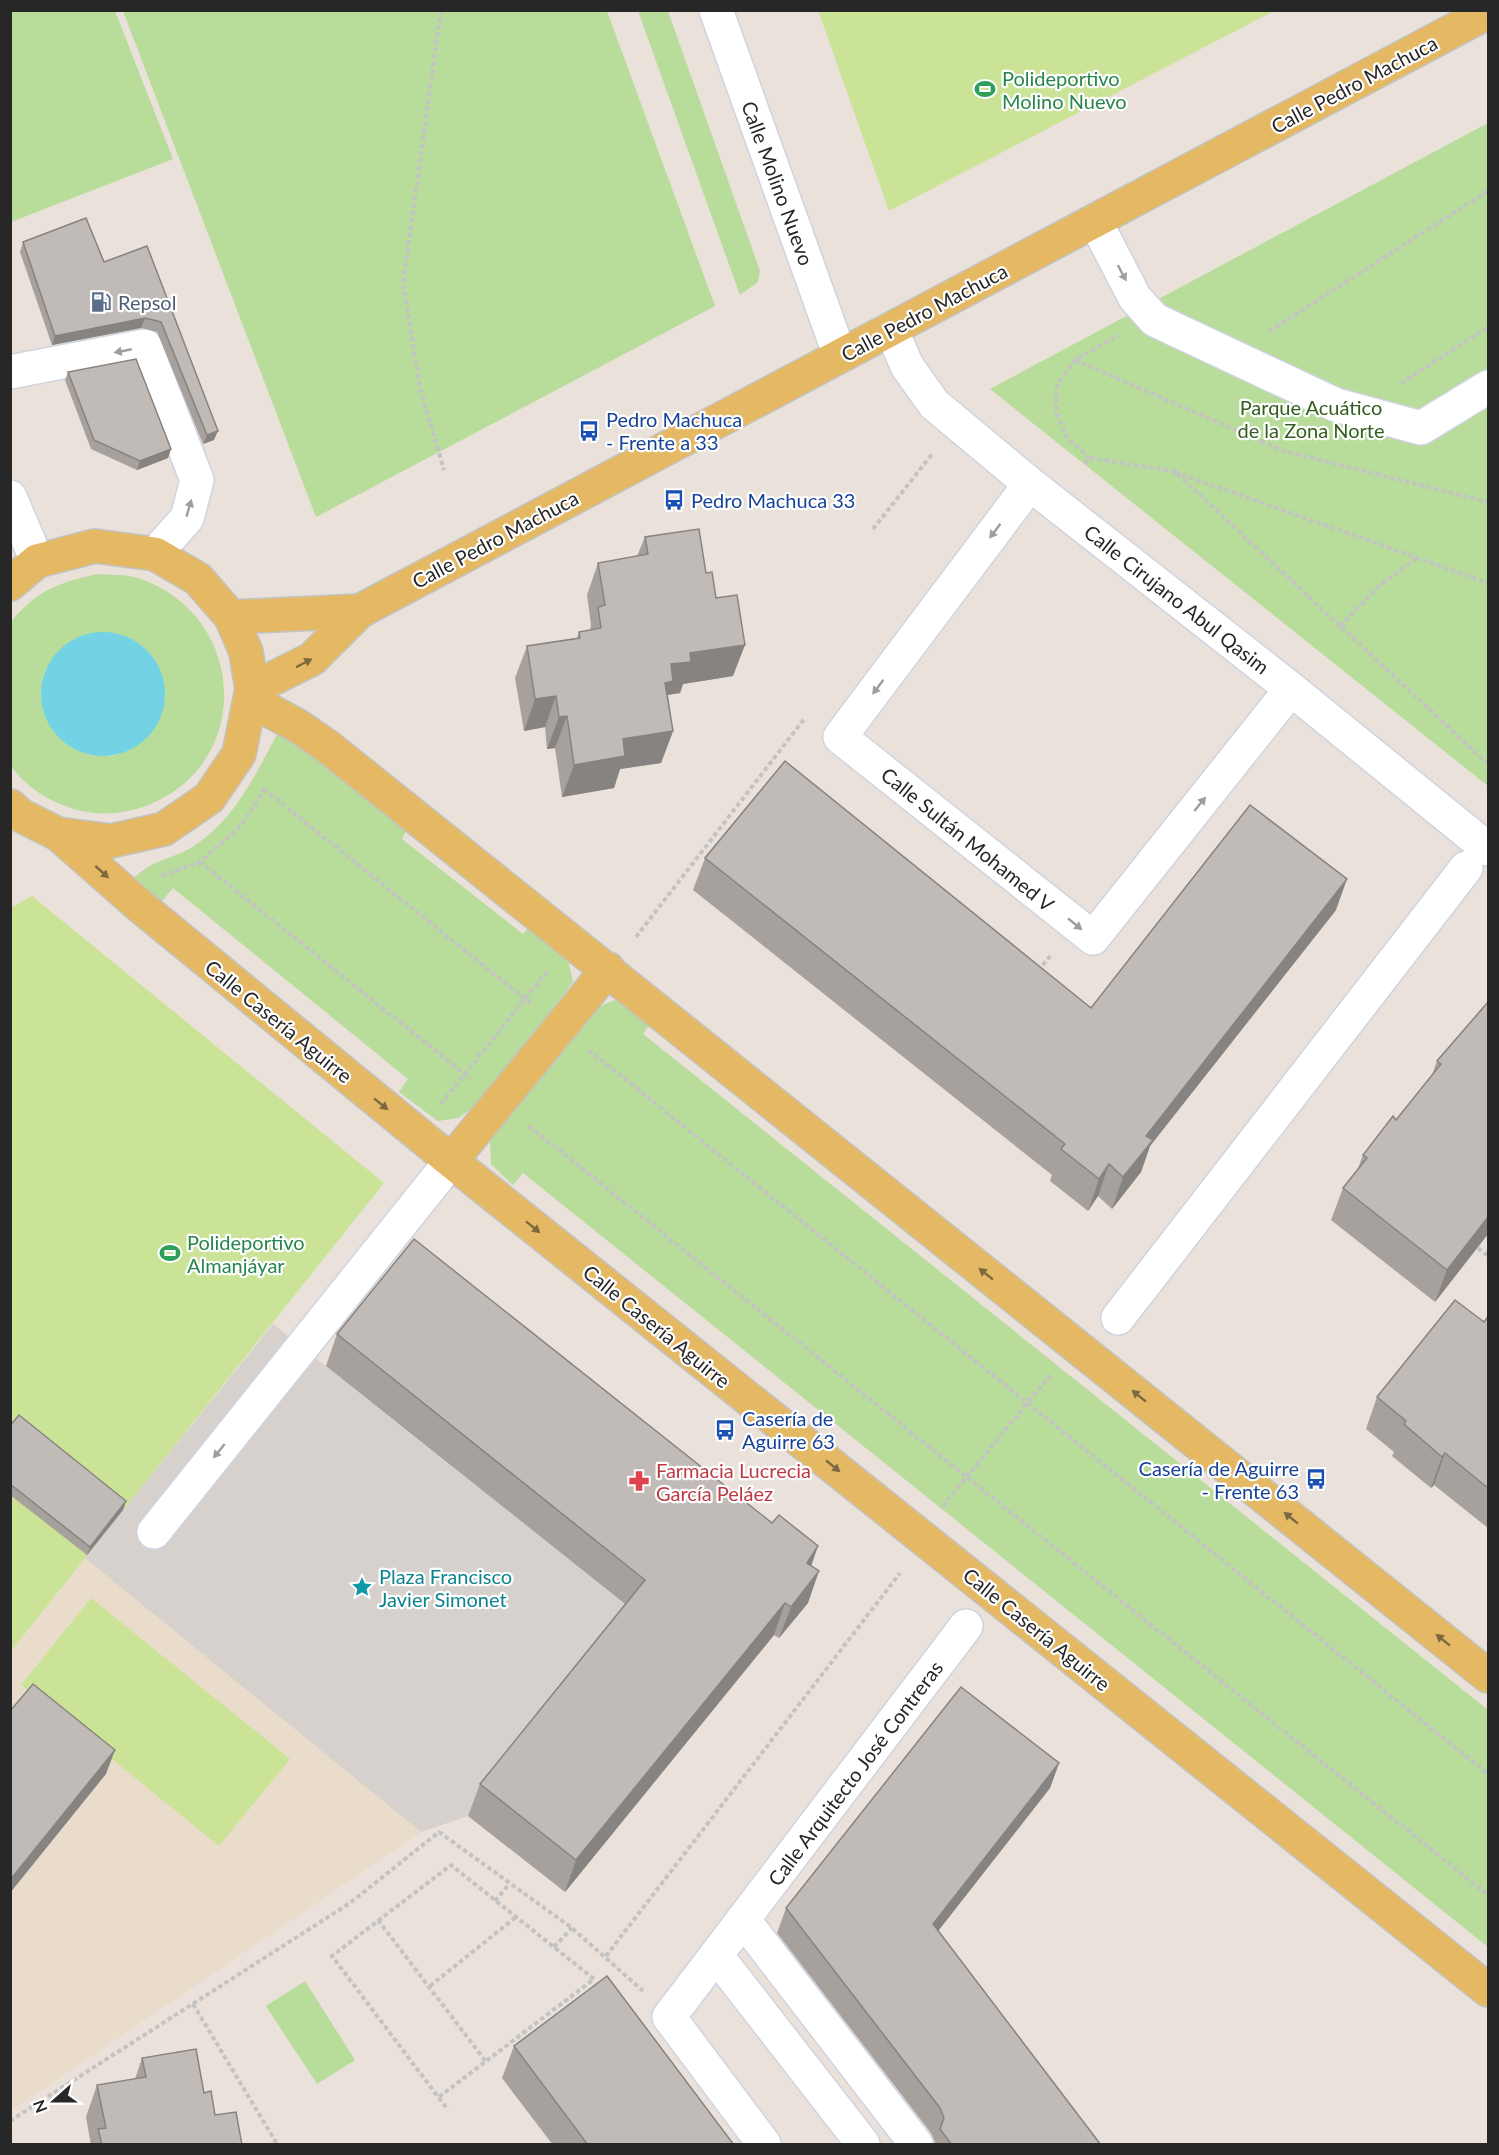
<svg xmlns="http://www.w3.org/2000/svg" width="1499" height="2155" viewBox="0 0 1499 2155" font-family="Lato,sans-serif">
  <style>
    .education { fill: #eadcca }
    .green { fill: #b8dc9a; fill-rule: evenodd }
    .pitch { fill: #cbe396 }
    .plaza { fill: #d6d1cc }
    .water { fill: #73d3e5 }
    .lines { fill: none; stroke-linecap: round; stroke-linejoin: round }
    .minor-casing { stroke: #cfd4e0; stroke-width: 36 }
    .major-casing { stroke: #c3c3c3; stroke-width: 36 }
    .path { stroke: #c3c3c3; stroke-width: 4; stroke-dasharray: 4.5 3; stroke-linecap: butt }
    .minor { stroke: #fff; stroke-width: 33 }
    .major { stroke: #e5b963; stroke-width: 33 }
    .wall { fill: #a6a19d }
    .shaded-wall { fill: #878380 }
    .building { fill: #c1bbb7; stroke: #878380; stroke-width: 1.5 }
    .oneway { fill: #9e9e9e }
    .oneway2 { fill: #7c6942 }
    .labels { text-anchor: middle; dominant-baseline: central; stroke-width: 4.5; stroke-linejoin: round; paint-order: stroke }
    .leisure-label { font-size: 20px; fill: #27864d; stroke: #fff; text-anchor: start }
    .street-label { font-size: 20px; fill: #272727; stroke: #fff }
    .service-label { font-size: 20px; fill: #4e5e75; stroke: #fff; text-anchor: start }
    .park-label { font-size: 20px; fill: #325e1e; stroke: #fff }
    .transit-label { font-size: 20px; fill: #164399; stroke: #fff; text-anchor: start }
    .health-label { font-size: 20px; fill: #be3a42; stroke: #fff; text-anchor: start }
    .culture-label { font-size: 20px; fill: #0d838f; stroke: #fff; text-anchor: start }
  </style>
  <rect width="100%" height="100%" fill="#e9e1da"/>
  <!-- education -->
  <path class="education" d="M 85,1558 L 421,1832 L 11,2111 L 11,1651 Z"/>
  <!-- green -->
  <path class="green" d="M 11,10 L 115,11 L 173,159 L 11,222 Z
    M 123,11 L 607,11 L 715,306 L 316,517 Z
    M 638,11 L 668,11 L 760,271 L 758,282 L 740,295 Z
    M 1488,123 L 1488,786 L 990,389 Z
    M 97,574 C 110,575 126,574 138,578 C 247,614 255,763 148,805 C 125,814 100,816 77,810 C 50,802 28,789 11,766 L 11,622 C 37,590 58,583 97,574 ZM 128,637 L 144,647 L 156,661 L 132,749 L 112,756 L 90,755 L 44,712 L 41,691 L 45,670 Z
    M 288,731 L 408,828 L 402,839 L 523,934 L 533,923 L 567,955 L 573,982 L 481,1103 L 458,1118 L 438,1121 L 399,1092 L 408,1079 L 173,888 L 162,901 L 134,878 C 155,858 172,860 194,846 C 234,820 255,776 276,736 Z
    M 615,1000 L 651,1023 L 643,1034 L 1488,1710 L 1488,1947 L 523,1173 L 513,1185 L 491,1164 L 490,1136 L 591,1010 Z
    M 305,1981 L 355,2060 L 317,2084 L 266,2006 Z"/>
  <!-- pitch -->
  <path class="pitch" d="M 818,10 L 1274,10 L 1274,11 L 889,211 Z
    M 32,896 L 384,1183 L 11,1651 L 10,908 Z
    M 91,1598 L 290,1759 L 219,1846 L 21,1685 Z"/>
  <!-- plaza -->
  <path class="plaza" d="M 273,1324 L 633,1611 L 468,1816 L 421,1832 L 85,1558 Z"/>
  <!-- water -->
  <path class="water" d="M41 694a62 62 0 1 1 124 0a62 62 0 1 1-124 0Z"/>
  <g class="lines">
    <!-- minor casing -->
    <g class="minor-casing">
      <path id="minor" d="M 716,10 L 840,356
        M 1095,221 L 1135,298 L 1155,320 L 1336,405 L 1421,428 L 1488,387
        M 891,329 L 907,366 L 934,404 L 1030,484 L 1291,689 L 1488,849
        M 10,372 L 145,346 L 197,480 L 187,518 L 155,554
        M 1030,484 L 840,737 L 1093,938 L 1291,689
        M 10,497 L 37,561
        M 1118,1318 L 1466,868
        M 154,1532 L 451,1161
        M 743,1919 L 916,2144
        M 716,1955 L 863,2144
        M 764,2144 L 669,2017 L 966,1626"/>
    </g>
    <!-- major casing -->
    <g class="major-casing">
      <path id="major" d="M 10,584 L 37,561 L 95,546 L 155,554 L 198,579 L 231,617 L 246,652 L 252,689 L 239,754 L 209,798 L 164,829 L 111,841 L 58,834 L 20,815 L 10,806
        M 231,617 L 360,611
        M 252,689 L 312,659 L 360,611 L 1488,12
        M 252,701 L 298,726 L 327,746 L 1488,1676
        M 58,834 L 140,906 L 451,1161 L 1488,1990
        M 451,1161 L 608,969"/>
    </g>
    <!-- path -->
    <path class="path" d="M 441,10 L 403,283 L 420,388 L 444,470
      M 1269,331 L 1488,191
      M 1075,360 L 1284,451 L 1488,502
      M 1401,383 L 1488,327
      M 1090,458 L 1066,436 L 1056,411 L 1057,385 L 1075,360 L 1119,335
      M 1085,464 L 1090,458 L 1174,471 L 1488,764
      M 1175,472 L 1488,583
      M 873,529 L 933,453
      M 1340,626 L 1380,585 L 1417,558
      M 264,789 L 530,1003
      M 200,862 L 471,1079
      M 162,876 L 200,862 L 242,825 L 265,788
      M 636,937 L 805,718
      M 1038,971 L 1051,955
      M 589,1050 L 1488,1774
      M 441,1104 L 547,971
      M 529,1126 L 1488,1895
      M 1478,1248 L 1488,1256
      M 943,1506 L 1052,1373
      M 495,1901 L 509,1884
      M 378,1920 L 487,2063
      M 554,1947 L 572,1928
      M 606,1956 L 900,1573
      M 430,1986 L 516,1917
      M 193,2004 L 277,2144
      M 439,2097 L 594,1979 L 451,1865 L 332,1956 L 448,2110
      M 10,2121 L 350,1903 L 439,1832 L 572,1928 L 643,1991"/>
    <!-- minor -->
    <use href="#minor" class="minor"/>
    <!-- major -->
    <use href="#major" class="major"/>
  </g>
  <!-- wall -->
  <path class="wall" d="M 23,242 L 104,262 L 147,246 L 214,440 L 203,444 L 157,332 L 141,328 L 52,345 L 20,252 Z
    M 68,372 L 171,449 L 168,458 L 137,470 L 91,449 L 65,380 Z
    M 645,537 L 706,573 L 716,598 L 733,676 L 683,684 L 680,693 L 668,695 L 673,731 L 661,763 L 620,769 L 614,788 L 562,797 L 555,748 L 547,749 L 545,727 L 524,731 L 515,678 L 527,646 L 577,638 L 579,632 L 590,630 L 591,625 L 587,595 L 598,563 L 637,556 Z
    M 705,858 L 1091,1008 L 1336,910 L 1150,1146 L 1141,1172 L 1112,1209 L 1098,1196 L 1088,1211 L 1050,1181 L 1052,1175 L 693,890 Z
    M 1488,1002 L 1488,1234 L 1435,1302 L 1331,1220 L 1343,1188 L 1357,1171 L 1363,1155 L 1396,1120 L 1432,1075 L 1437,1061 Z
    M 1488,1319 L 1488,1528 L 1434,1485 L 1431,1488 L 1392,1456 L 1394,1452 L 1366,1429 L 1377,1397 Z
    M 337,1334 L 811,1566 L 808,1603 L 779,1638 L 774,1635 L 565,1892 L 468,1816 L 480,1784 L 625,1604 L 326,1366 Z
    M 10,1426 L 126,1501 L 123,1510 L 87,1555 L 10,1495 Z
    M 1059,1763 L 1050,1788 L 938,1931 L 1101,2145 L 934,2145 L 935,2142 L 931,2133 L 777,1933 L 786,1908 Z
    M 514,2046 L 734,2145 L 553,2145 L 502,2078 Z
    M 142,2058 L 204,2093 L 215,2115 L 242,2145 L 91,2145 L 86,2117 L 97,2085 L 135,2079 Z"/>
  <!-- shaded-wall -->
  <path class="shaded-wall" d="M 145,318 L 141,328 L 52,345 L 55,336 Z
    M 218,431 L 214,440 L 203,444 L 207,435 Z
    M 171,449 L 168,458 L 137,470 L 140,461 Z
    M 745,645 L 733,676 L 683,684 L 680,693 L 660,696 L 671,664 L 690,653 Z
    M 556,696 L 545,727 L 524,731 L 535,699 Z
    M 567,716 L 555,748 L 547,749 L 559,717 Z
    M 673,731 L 661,763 L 620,769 L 614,788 L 562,797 L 574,765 L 623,739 Z
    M 1347,879 L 1336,910 L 1150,1146 L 1141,1172 L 1112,1209 L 1123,1177 L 1146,1136 Z
    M 1109,1164 L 1098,1196 L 1088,1211 L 1099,1179 Z
    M 1488,1217 L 1488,1234 L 1435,1302 L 1447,1270 Z
    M 1445,1453 L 1434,1485 L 1431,1488 L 1442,1457 Z
    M 126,1501 L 123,1510 L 87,1555 L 90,1547 Z
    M 818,1546 L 807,1578 L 807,1563 Z
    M 819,1571 L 808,1603 L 779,1638 L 791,1607 Z
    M 785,1603 L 774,1635 L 565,1892 L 576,1860 Z
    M 115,1750 L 106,1774 L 10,1893 L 10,1880 Z
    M 1059,1763 L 1050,1788 L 924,1949 L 933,1924 Z"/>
  <!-- building -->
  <path class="building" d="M 86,218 L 104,262 L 147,246 L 218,431 L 207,435 L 161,322 L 145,318 L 55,336 L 23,242 Z
    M 136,359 L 171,449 L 140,461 L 94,440 L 68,372 Z
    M 699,529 L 706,573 L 712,572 L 716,598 L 737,595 L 745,645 L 690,653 L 691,662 L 671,664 L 673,681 L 665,683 L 673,731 L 623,739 L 625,756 L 574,765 L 567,716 L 559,717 L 556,696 L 535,699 L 527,646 L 580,638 L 579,632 L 601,628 L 598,607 L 605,605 L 598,563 L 648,554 L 645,537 Z
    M 785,761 L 1091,1008 L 1250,805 L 1347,879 L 1146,1136 L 1153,1140 L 1123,1177 L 1109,1164 L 1099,1179 L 1061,1149 L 1065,1144 L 705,858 Z
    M 1488,1002 L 1488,1217 L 1447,1270 L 1343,1188 L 1367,1158 L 1363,1155 L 1393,1116 L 1396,1120 L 1441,1064 L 1437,1061 Z
    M 414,1239 L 772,1523 L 779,1515 L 818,1546 L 807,1563 L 819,1571 L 791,1607 L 785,1603 L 576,1860 L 480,1784 L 645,1580 L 337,1334 Z
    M 1455,1300 L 1484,1322 L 1487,1318 L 1488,1319 L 1488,1488 L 1445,1453 L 1442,1457 L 1404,1424 L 1406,1421 L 1377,1397 Z
    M 19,1415 L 126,1501 L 90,1547 L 10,1484 L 10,1426 Z
    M 33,1684 L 115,1750 L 10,1880 L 10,1711 Z
    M 961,1687 L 1059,1763 L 933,1924 L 1101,2145 L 952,2145 L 940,2129 L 944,2118 L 940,2108 L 786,1908 Z
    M 607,1976 L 734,2145 L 588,2145 L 514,2046 Z
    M 196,2049 L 204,2093 L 211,2091 L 215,2115 L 236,2112 L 242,2145 L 102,2145 L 98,2129 L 106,2128 L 97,2085 L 146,2077 L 142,2058 Z"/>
  <!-- one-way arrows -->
  <defs><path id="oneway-solid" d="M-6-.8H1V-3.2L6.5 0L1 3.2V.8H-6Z" transform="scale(1.5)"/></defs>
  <g class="oneway">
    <use href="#oneway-solid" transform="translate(1122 273) rotate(62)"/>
    <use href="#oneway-solid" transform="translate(123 351) rotate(169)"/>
    <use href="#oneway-solid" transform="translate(189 508) rotate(-74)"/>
    <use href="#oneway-solid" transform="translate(995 531) rotate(127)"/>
    <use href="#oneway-solid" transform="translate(878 687) rotate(127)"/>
    <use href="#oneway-solid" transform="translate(1200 804) rotate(-51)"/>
    <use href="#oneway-solid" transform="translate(1075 924) rotate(39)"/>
    <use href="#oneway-solid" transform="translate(219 1451) rotate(129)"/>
  </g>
  <g class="oneway2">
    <use href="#oneway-solid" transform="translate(304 663) rotate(-28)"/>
    <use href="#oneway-solid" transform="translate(102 872) rotate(42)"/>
    <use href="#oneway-solid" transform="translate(381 1104) rotate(39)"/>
    <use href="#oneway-solid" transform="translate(533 1227) rotate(39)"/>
    <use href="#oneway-solid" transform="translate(986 1274) rotate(-141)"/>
    <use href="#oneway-solid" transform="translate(1139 1396) rotate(-141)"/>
    <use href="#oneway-solid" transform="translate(833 1466) rotate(39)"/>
    <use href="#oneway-solid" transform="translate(1291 1518) rotate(-141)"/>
    <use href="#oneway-solid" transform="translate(1443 1640) rotate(-141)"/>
  </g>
  <!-- icons -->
  <defs>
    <g id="stadium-bare" transform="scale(1.62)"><path d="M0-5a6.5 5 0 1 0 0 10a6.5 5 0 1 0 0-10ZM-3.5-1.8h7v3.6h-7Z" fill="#2e9e5b" stroke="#fff" stroke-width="2.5" paint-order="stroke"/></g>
    <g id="fuel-bare" transform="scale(1.62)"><path d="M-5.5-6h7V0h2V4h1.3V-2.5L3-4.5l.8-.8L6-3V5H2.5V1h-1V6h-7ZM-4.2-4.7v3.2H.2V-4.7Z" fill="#5c6f8a" stroke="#fff" stroke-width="2.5" paint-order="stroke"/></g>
    <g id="bus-bare" transform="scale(1.62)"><path d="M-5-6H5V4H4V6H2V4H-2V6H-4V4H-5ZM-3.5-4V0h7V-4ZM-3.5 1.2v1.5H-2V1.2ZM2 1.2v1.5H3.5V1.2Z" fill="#1a4fb4" stroke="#fff" stroke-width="2.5" paint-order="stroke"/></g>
    <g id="pharmacy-bare" transform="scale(1.62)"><path d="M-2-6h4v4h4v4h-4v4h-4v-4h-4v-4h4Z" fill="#e0444e" stroke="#fff" stroke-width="2.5" paint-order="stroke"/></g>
    <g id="sight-bare" transform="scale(1.62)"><path d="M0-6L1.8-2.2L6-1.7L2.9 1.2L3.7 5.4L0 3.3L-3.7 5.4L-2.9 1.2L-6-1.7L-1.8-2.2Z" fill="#0f9aa8" stroke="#fff" stroke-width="2.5" paint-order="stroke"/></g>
  </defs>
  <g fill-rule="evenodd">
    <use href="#stadium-bare" x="985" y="89"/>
    <use href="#fuel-bare" x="101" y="302"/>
    <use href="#bus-bare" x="589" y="431"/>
    <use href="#bus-bare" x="674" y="500"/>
    <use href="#stadium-bare" x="170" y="1253"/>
    <use href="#bus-bare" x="725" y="1430"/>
    <use href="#bus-bare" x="1316" y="1479"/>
    <use href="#pharmacy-bare" x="639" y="1481"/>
    <use href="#sight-bare" x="362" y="1587"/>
  </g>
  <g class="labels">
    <!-- leisure labels -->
    <g class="leisure-label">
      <text x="1002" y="78">Polideportivo<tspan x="1002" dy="23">Molino Nuevo</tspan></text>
      <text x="187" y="1242">Polideportivo<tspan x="187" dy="23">Almanjáyar</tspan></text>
    </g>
    <!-- street labels -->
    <g class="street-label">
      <text transform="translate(1354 84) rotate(-28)">Calle Pedro Machuca</text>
      <text transform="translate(778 183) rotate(70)">Calle Molino Nuevo</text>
      <text transform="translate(924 312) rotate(-28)">Calle Pedro Machuca</text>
      <text transform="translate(495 539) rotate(-28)">Calle Pedro Machuca</text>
      <text transform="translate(1177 599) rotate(38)">Calle Cirujano Abul Qasim</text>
      <text transform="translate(968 839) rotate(39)">Calle Sultán Mohamed V</text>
      <text transform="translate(279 1021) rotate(39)">Calle Casería Aguirre</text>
      <text transform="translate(657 1326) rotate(39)">Calle Casería Aguirre</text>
      <text transform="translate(1037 1629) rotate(39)">Calle Casería Aguirre</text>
      <text transform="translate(855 1773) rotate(-53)">Calle Arquitecto José Contreras</text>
    </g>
    <!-- service labels -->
    <g class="service-label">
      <text x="118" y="302">Repsol</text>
    </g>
    <!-- park labels -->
    <g class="park-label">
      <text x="1311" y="407">Parque Acuático<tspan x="1311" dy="23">de la Zona Norte</tspan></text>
    </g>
    <!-- transit labels -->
    <g class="transit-label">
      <text x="606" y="419">Pedro Machuca<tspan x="606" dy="23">- Frente a 33</tspan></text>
      <text x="691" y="500">Pedro Machuca 33</text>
      <text x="742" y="1418">Casería de<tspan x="742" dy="23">Aguirre 63</tspan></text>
      <text x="1299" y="1468" text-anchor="end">Casería de Aguirre<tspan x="1299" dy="23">- Frente 63</tspan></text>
    </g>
    <!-- health labels -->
    <g class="health-label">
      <text x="656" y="1470">Farmacia Lucrecia<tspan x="656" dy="23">García Peláez</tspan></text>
    </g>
    <!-- culture labels -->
    <g class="culture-label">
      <text x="379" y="1576">Plaza Francisco<tspan x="379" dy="23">Javier Simonet</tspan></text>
    </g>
  </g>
  <!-- border -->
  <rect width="1499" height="2155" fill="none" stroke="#272727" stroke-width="24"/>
  <!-- north arrow -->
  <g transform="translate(54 2101) rotate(249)" stroke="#ffffff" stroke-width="4.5" paint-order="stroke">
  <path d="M0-4.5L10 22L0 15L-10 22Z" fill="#272727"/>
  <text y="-9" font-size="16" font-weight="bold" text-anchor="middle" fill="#272727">N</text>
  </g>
</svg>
